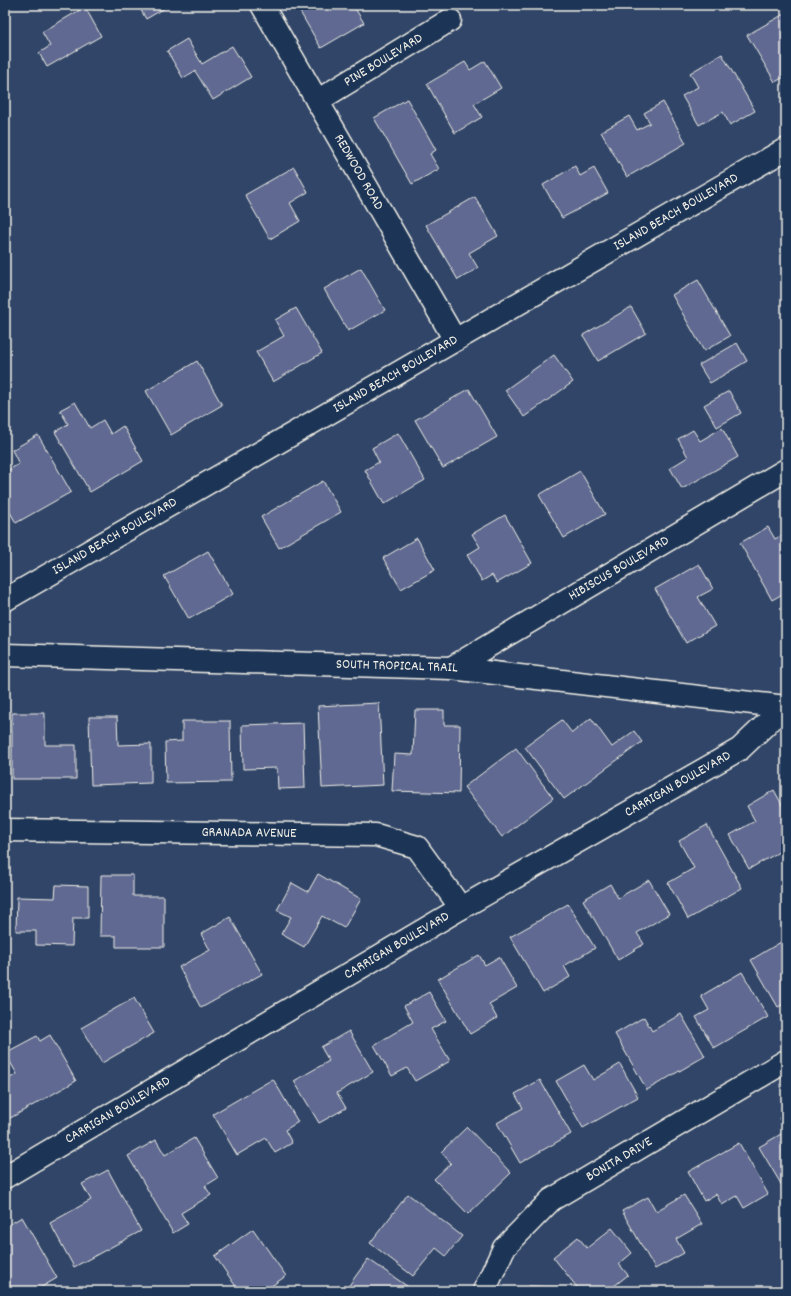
<svg xmlns="http://www.w3.org/2000/svg" width="791" height="1296" viewBox="0 0 791 1296" font-family="Dekko,sans-serif">
  <style>
    .building { fill: #5e6991; stroke: #f4f1e8 }
    .lines { fill: none; stroke-linecap: round; stroke-linejoin: round }
    .minor-casing { stroke: #f4f1e8; stroke-width: 25 }
    .minor { stroke: #1d3557; stroke-width: 22 }
    .labels { text-anchor: middle; dominant-baseline: central; stroke-width: 4; stroke-linejoin: round; paint-order: stroke }
    .street-label { font-size: 14px; fill: #f4f1e8; stroke: #1d3557 }
  </style>
  <rect width="100%" height="100%" fill="#304568"/>
  <filter id="ink" filterUnits="userSpaceOnUse"><feTurbulence type="fractalNoise" baseFrequency=".025" numOctaves="2"/><feDisplacementMap in="SourceGraphic" scale="8" xChannelSelector="R" yChannelSelector="G"/><feConvolveMatrix kernelMatrix="1 2 1 2 8 2 1 2 1" color-interpolation-filters="sRGB"/></filter>
  <g filter="url(#ink)">
    <!-- building -->
    <path class="building" d="M 138,5 L 170,5 L 146,19 Z
      M 296,5 L 353,5 L 364,23 L 321,48 Z
      M 85,7 L 101,36 L 47,67 L 39,53 L 50,46 L 42,32 Z
      M 786,13 L 786,76 L 775,82 L 747,35 Z
      M 187,39 L 202,64 L 232,46 L 251,77 L 213,100 L 195,71 L 183,78 L 167,51 Z
      M 722,54 L 755,111 L 730,125 L 723,112 L 699,125 L 682,96 L 698,87 L 690,73 Z
      M 485,61 L 501,88 L 474,104 L 482,117 L 455,133 L 427,84 L 465,62 L 470,70 Z
      M 407,99 L 436,150 L 430,154 L 439,169 L 412,184 L 374,118 Z
      M 663,102 L 686,143 L 627,177 L 601,132 L 629,116 L 637,130 L 650,123 L 644,113 Z
      M 575,166 L 580,176 L 594,168 L 608,193 L 562,218 L 543,185 Z
      M 294,167 L 308,192 L 290,203 L 300,221 L 270,239 L 245,195 Z
      M 475,197 L 498,236 L 469,253 L 478,268 L 458,280 L 426,225 Z
      M 361,268 L 385,310 L 348,331 L 324,289 Z
      M 698,280 L 730,336 L 704,351 L 672,295 Z
      M 631,307 L 646,333 L 598,361 L 583,335 Z
      M 296,308 L 322,353 L 273,382 L 256,352 L 284,336 L 275,320 Z
      M 737,343 L 747,361 L 710,383 L 699,365 Z
      M 554,355 L 573,382 L 524,417 L 505,390 Z
      M 197,361 L 222,405 L 171,435 L 146,391 Z
      M 469,389 L 497,437 L 443,468 L 415,420 Z
      M 729,391 L 741,413 L 717,427 L 704,405 Z
      M 75,402 L 90,428 L 103,420 L 111,434 L 123,426 L 143,461 L 90,492 L 55,432 L 68,424 L 60,410 Z
      M 722,428 L 738,457 L 682,489 L 670,468 L 688,457 L 678,439 L 693,430 L 700,441 Z
      M 398,433 L 425,480 L 384,504 L 365,470 L 379,462 L 372,448 Z
      M 38,435 L 71,492 L 16,523 L 5,503 L 5,472 L 19,464 L 12,450 Z
      M 580,471 L 605,514 L 564,538 L 539,495 Z
      M 323,481 L 341,512 L 279,548 L 261,517 Z
      M 505,515 L 532,563 L 497,583 L 492,575 L 482,581 L 467,555 L 480,547 L 472,534 Z
      M 768,527 L 775,539 L 786,533 L 786,592 L 772,600 L 740,543 Z
      M 417,538 L 435,570 L 401,589 L 383,558 Z
      M 208,551 L 233,594 L 189,619 L 164,576 Z
      M 699,564 L 713,589 L 698,597 L 715,626 L 686,643 L 655,589 Z
      M 379,703 L 383,785 L 322,788 L 318,706 Z
      M 415,710 L 444,710 L 444,725 L 460,725 L 459,793 L 392,791 L 394,754 L 413,755 Z
      M 12,713 L 45,713 L 45,745 L 76,745 L 76,779 L 12,779 Z
      M 89,717 L 117,717 L 118,745 L 151,744 L 151,783 L 91,785 Z
      M 591,718 L 612,747 L 634,731 L 642,742 L 564,799 L 525,747 L 562,720 L 572,733 Z
      M 182,721 L 230,721 L 231,782 L 166,783 L 165,742 L 182,741 Z
      M 303,723 L 305,788 L 278,789 L 277,768 L 243,769 L 242,725 Z
      M 516,748 L 553,798 L 502,837 L 464,787 Z
      M 774,790 L 786,812 L 786,848 L 749,869 L 730,835 L 755,821 L 747,806 Z
      M 707,825 L 742,888 L 688,919 L 668,883 L 694,868 L 679,841 Z
      M 318,874 L 361,899 L 344,928 L 322,916 L 304,947 L 281,934 L 291,917 L 277,910 L 292,883 L 308,892 Z
      M 101,875 L 133,875 L 133,896 L 164,896 L 164,947 L 116,947 L 116,936 L 100,936 Z
      M 649,880 L 669,914 L 637,933 L 644,944 L 618,960 L 583,900 L 610,884 L 618,898 Z
      M 56,885 L 88,886 L 88,918 L 73,918 L 72,946 L 36,945 L 36,931 L 16,931 L 17,897 L 55,898 Z
      M 568,904 L 595,948 L 564,966 L 570,977 L 543,993 L 510,937 Z
      M 230,917 L 262,974 L 201,1008 L 179,967 L 210,950 L 201,934 Z
      M 786,939 L 786,1003 L 778,1007 L 751,960 Z
      M 479,955 L 485,965 L 499,957 L 517,988 L 489,1004 L 497,1018 L 470,1034 L 438,979 Z
      M 742,972 L 768,1017 L 714,1048 L 696,1017 L 709,1010 L 701,996 Z
      M 429,992 L 446,1021 L 431,1029 L 450,1061 L 415,1081 L 407,1068 L 392,1076 L 374,1045 L 413,1022 L 404,1006 Z
      M 134,998 L 154,1033 L 102,1063 L 81,1028 Z
      M 681,1014 L 705,1056 L 647,1090 L 615,1034 L 644,1017 L 652,1031 Z
      M 349,1031 L 373,1072 L 337,1093 L 346,1108 L 319,1123 L 294,1081 L 329,1061 L 321,1047 Z
      M 50,1035 L 76,1081 L 5,1121 L 5,1081 L 17,1074 L 5,1053 L 37,1036 L 40,1041 Z
      M 620,1064 L 638,1097 L 583,1128 L 556,1081 L 584,1065 L 593,1080 Z
      M 273,1079 L 298,1122 L 285,1130 L 292,1143 L 275,1153 L 266,1138 L 237,1155 L 213,1114 Z
      M 540,1080 L 571,1134 L 520,1163 L 497,1123 L 523,1108 L 515,1094 Z
      M 786,1113 L 786,1130 L 779,1118 Z
      M 467,1127 L 511,1173 L 468,1214 L 434,1179 L 451,1163 L 441,1152 Z
      M 786,1131 L 786,1187 L 784,1189 L 759,1147 Z
      M 194,1138 L 218,1178 L 205,1186 L 211,1195 L 181,1213 L 188,1224 L 173,1233 L 128,1156 L 156,1140 L 165,1155 Z
      M 739,1143 L 768,1194 L 744,1208 L 737,1196 L 722,1205 L 716,1194 L 704,1201 L 688,1172 Z
      M 108,1170 L 141,1231 L 74,1267 L 50,1223 L 91,1200 L 82,1184 Z
      M 408,1194 L 462,1236 L 446,1256 L 436,1248 L 413,1276 L 370,1243 Z
      M 684,1195 L 702,1224 L 676,1239 L 684,1253 L 655,1269 L 622,1211 L 648,1197 L 656,1211 Z
      M 22,1217 L 57,1278 L 35,1291 L 5,1291 L 5,1227 Z
      M 612,1228 L 632,1253 L 619,1264 L 628,1275 L 608,1291 L 580,1291 L 553,1257 L 578,1237 L 587,1248 Z
      M 253,1229 L 286,1276 L 264,1291 L 239,1291 L 215,1256 Z
      M 368,1259 L 414,1291 L 345,1291 Z
      M 529,1286 L 559,1287 L 559,1291 L 528,1291 Z
      M 732,1287 L 733,1291 L 722,1291 Z"/>
    <g class="lines">
      <!-- minor casing -->
      <g class="minor-casing">
        <g id="minor">
          <path id="s1" d="M 262,5 L 455,340"/>
          <path id="s2" d="M 317,101 L 450,20"/>
          <path id="s3" d="M 5,600 L 786,149"/>
          <path id="s4" d="M 5,655 L 451,668 L 786,707"/>
          <path id="s5" d="M 451,668 L 786,470"/>
          <path id="s6" d="M 5,830 L 376,835 L 417,847 L 461,908"/>
          <path id="s7" d="M 5,1177 L 461,908 L 740,749 L 784,707"/>
          <path id="s8" d="M 484,1291 L 504,1248 L 551,1200 L 786,1061"/>
        </g>
      </g>
      <!-- minor -->
      <use href="#minor" class="minor"/>
    </g>
  </g>
  <g class="labels">
    <!-- street labels -->
    <g class="street-label">
      <text stroke="none"><textPath href="#s2" startOffset="78">PINE BOULEVARD</textPath></text>
      <text stroke="none"><textPath href="#s1" startOffset="193">REDWOOD ROAD</textPath></text>
      <text stroke="none"><textPath href="#s3" startOffset="775">ISLAND BEACH BOULEVARD</textPath></text>
      <text stroke="none"><textPath href="#s3" startOffset="451">ISLAND BEACH BOULEVARD</textPath></text>
      <text stroke="none"><textPath href="#s3" startOffset="127">ISLAND BEACH BOULEVARD</textPath></text>
      <text stroke="none"><textPath href="#s5" startOffset="195">HIBISCUS BOULEVARD</textPath></text>
      <text stroke="none"><textPath href="#s4" startOffset="392">SOUTH TROPICAL TRAIL</textPath></text>
      <text stroke="none"><textPath href="#s7" startOffset="779">CARRIGAN BOULEVARD</textPath></text>
      <text stroke="none"><textPath href="#s6" startOffset="244">GRANADA AVENUE</textPath></text>
      <text stroke="none"><textPath href="#s7" startOffset="455">CARRIGAN BOULEVARD</textPath></text>
      <text stroke="none"><textPath href="#s7" startOffset="131">CARRIGAN BOULEVARD</textPath></text>
      <text stroke="none"><textPath href="#s8" startOffset="194">BONITA DRIVE</textPath></text>
    </g>
  </g>
  <!-- margin -->
  <rect width="791" height="1296" fill="none" stroke="#1d3557" stroke-width="20"/>
  <rect x="10" y="10" width="771" height="1276" fill="none" stroke="#f4f1e8" stroke-width="1.5" filter="url(#ink)"/>
</svg>
